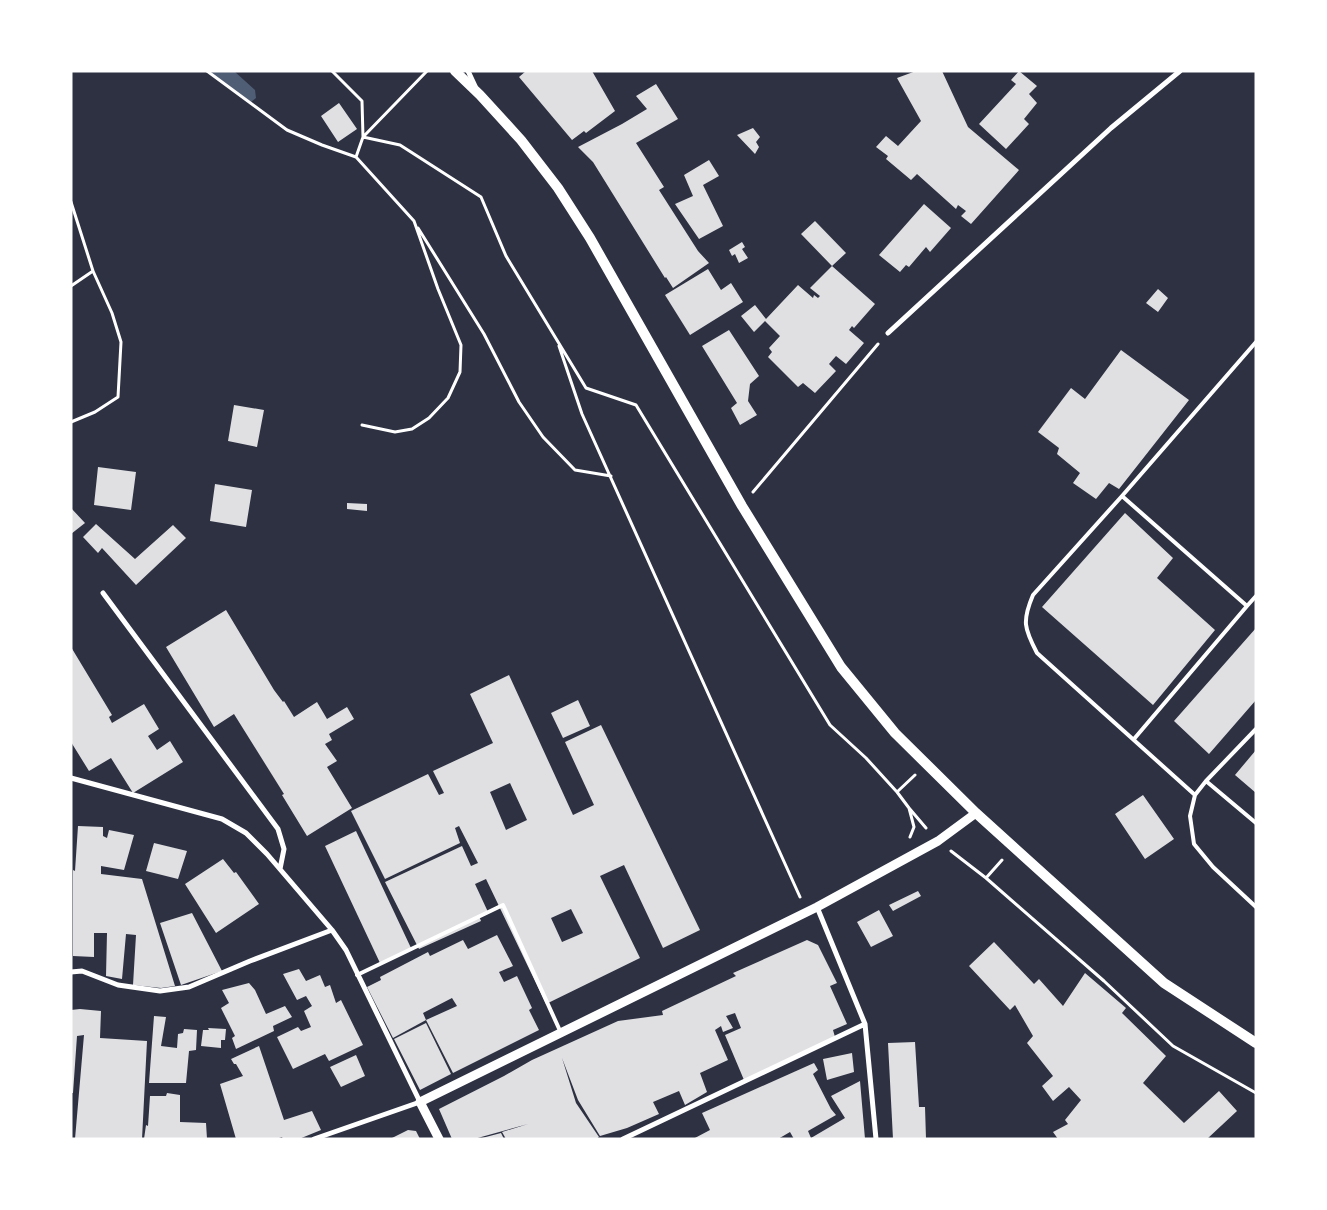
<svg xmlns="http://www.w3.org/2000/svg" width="1327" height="1210" viewBox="0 0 1327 1210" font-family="Commissioner,sans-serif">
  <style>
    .water { fill: #4f5d75 }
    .building { fill: #e0e0e3; fill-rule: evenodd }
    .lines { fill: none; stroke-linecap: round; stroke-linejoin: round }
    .path { stroke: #fff; stroke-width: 3 }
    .service { stroke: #fff; stroke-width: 4 }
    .minor { stroke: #fff; stroke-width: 5 }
    .tertiary { stroke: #fff; stroke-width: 9 }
    .secondary { stroke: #fff; stroke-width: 10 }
  </style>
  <rect width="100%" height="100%" fill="#2d3142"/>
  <!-- water -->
  <path class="water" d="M 209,71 L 234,71 L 255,90 L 256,98 L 251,102 Z"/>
  <!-- building -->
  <path class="building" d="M 526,71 L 592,71 L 615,111 L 586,133 L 584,131 L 572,140 L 519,77 Z
    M 916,71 L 942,71 L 968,127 L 1019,170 L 971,224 L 961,216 L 966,211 L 958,205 L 956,209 L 917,174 L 911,180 L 886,159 L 888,156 L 876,147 L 886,136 L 898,146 L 921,121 L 897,78 Z
    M 1019,71 L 1037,86 L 1029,94 L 1037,103 L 1024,119 L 1029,124 L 1006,149 L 979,124 L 1016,84 L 1011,80 Z
    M 656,84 L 678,119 L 636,143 L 664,187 L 659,190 L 698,251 L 709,263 L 673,288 L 666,277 L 665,278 L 593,162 L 578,147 L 622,124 L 647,109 L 636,96 Z
    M 339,103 L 357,129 L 338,142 L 321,116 Z
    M 753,128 L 760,137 L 756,142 L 759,147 L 755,154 L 737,135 Z
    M 709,160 L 719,176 L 703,185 L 723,226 L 699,239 L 675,204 L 693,196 L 684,175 Z
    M 924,204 L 951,228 L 930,252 L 926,247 L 909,267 L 906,265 L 900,272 L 879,255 Z
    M 815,221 L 846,253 L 832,266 L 801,234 Z
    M 742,242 L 745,247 L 742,249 L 748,258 L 739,263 L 735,254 L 732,256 L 729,250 Z
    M 832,266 L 875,304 L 854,328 L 852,326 L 849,330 L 864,343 L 846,364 L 836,356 L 829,364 L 836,371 L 815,393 L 803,383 L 798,387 L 768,357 L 772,352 L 769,348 L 780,336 L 765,321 L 754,332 L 741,316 L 755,305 L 766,319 L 798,285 L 813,298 L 814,295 L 818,298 L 820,296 L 810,288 Z
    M 708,269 L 721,290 L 731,283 L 743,302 L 690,335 L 665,295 Z
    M 1158,289 L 1168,298 L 1158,312 L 1146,303 Z
    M 729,330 L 759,376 L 750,384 L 748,401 L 757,415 L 740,425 L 731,408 L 737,403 L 702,346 Z
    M 1121,350 L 1189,400 L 1119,489 L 1109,483 L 1096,499 L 1073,483 L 1080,473 L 1057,454 L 1059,448 L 1038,432 L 1071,388 L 1085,399 Z
    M 234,405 L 264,410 L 257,447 L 228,441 Z
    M 98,467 L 136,472 L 131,510 L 94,505 Z
    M 215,484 L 252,490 L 246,527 L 210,521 Z
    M 347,503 L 367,504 L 367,511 L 347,509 Z
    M 71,508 L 85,523 L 71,534 Z
    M 1125,513 L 1173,558 L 1157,578 L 1215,630 L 1153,705 L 1042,607 Z
    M 96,524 L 135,559 L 173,525 L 186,538 L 136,585 L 102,548 L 98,553 L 83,537 Z
    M 226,610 L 274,690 L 283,702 L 284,701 L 294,717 L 317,702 L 327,719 L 347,707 L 354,719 L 329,734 L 332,740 L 325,744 L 337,761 L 327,767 L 352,808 L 307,836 L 282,795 L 284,794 L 234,714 L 214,727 L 166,647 Z
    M 1256,628 L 1256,700 L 1209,754 L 1174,721 Z
    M 71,647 L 112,715 L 109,717 L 112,723 L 144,704 L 159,729 L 148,736 L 157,750 L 170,741 L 183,762 L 133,793 L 111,758 L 89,771 L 71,742 Z
    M 509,675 L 573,815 L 594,805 L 565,742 L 601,725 L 700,930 L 663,948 L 624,865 L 600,876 L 640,958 L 546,1004 L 486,879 L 475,884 L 488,912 L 479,916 L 481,921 L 419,949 L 385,882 L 462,846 L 471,866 L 478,863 L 459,826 L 455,828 L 460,843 L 385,879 L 351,811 L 428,774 L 439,795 L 444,793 L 433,771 L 493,743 L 470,694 ZM 510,783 L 527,820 L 506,830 L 490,792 ZM 571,909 L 583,933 L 562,942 L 551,918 Z
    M 578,700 L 590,726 L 563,738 L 551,713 Z
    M 1256,750 L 1256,793 L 1235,775 Z
    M 1143,795 L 1174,839 L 1145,859 L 1115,814 Z
    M 78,826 L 103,827 L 103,836 L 107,838 L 109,830 L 134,835 L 124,870 L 101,866 L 101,874 L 142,879 L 175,986 L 161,988 L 133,985 L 136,935 L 126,934 L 122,979 L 106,976 L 107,933 L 94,933 L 94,957 L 73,956 L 73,870 L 75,871 Z
    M 356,831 L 411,948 L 380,963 L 325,846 Z
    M 154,843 L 187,851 L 178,879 L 146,871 Z
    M 223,859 L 234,873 L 236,872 L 259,904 L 216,933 L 185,884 Z
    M 918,891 L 921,896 L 893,911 L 889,905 Z
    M 879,910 L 893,936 L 871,947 L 857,922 Z
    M 192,913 L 222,971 L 181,985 L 160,923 Z
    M 497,935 L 513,966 L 499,972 L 504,982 L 517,976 L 532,1008 L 529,1010 L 539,1030 L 453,1073 L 426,1020 L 457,1006 L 452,998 L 423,1013 L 426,1020 L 393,1038 L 367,987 L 381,980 L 380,977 L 428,952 L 430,956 L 463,940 L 468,949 Z
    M 807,940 L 818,945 L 837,983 L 830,986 L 847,1024 L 833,1030 L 835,1037 L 744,1080 L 725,1035 L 741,1028 L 735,1013 L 726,1016 L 733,1028 L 723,1032 L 721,1026 L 715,1030 L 728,1060 L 700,1073 L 707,1092 L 685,1105 L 679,1091 L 653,1102 L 659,1114 L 627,1128 L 600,1136 L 578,1100 L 562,1058 L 576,1103 L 599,1137 L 596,1139 L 506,1139 L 502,1132 L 528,1124 L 474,1139 L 452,1139 L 439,1109 L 504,1076 L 532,1060 L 618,1021 L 663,1015 L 662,1011 L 736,976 L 733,973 Z
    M 994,942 L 1034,984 L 1039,979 L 1063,1006 L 1085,973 L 1126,1008 L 1122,1013 L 1166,1056 L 1143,1083 L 1184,1123 L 1219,1091 L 1237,1111 L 1207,1139 L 1058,1139 L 1053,1132 L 1068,1124 L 1065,1120 L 1081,1100 L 1069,1087 L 1053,1101 L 1042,1086 L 1053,1076 L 1027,1043 L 1033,1036 L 1015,1005 L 1010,1010 L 969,966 Z
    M 299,969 L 306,981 L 320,975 L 325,987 L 330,985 L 336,1003 L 341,1000 L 363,1045 L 329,1061 L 325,1054 L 293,1069 L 277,1037 L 298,1027 L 301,1031 L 311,1027 L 304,1011 L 312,1006 L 306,996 L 297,1000 L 283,974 Z
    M 249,983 L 255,990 L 266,1014 L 285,1006 L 292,1017 L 273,1026 L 274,1031 L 236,1049 L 232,1038 L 235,1036 L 221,1008 L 229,1003 L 222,990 Z
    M 80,1009 L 101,1011 L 100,1038 L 147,1041 L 142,1139 L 75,1139 L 84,1035 L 77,1036 L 73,1093 L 71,1093 L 71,1010 Z
    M 154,1016 L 166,1017 L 161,1046 L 177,1048 L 178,1034 L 183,1033 L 184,1029 L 197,1030 L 196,1050 L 189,1051 L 186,1083 L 149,1083 Z
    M 426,1023 L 451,1074 L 420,1090 L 394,1039 Z
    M 208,1028 L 226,1029 L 225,1040 L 221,1040 L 221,1048 L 201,1046 L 203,1030 L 209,1030 Z
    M 915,1042 L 919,1107 L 925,1107 L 926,1139 L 893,1139 L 888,1043 Z
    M 259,1046 L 284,1120 L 312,1111 L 321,1130 L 299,1139 L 283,1139 L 282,1137 L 276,1139 L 236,1139 L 220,1084 L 243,1076 L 236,1064 L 234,1064 L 231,1059 Z
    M 852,1053 L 854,1072 L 827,1080 L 823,1059 Z
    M 356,1055 L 365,1076 L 341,1087 L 330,1067 Z
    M 814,1063 L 818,1070 L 813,1074 L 831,1109 L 836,1115 L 808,1131 L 811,1138 L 845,1118 L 831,1096 L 860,1081 L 865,1139 L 794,1139 L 790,1132 L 778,1139 L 693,1139 L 710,1130 L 702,1113 Z
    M 167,1093 L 180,1095 L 180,1122 L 206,1123 L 207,1139 L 144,1139 L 146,1125 L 148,1126 L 150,1096 L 166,1096 Z
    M 408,1130 L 416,1131 L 420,1139 L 390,1139 Z
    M 501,1133 L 504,1139 L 482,1139 L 482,1138 Z"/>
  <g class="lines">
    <!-- path -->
    <path class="path" d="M 207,71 L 287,130 L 322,145 L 356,157 L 414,221 L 438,289 L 461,345 L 460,372 L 448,398 L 429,418 L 412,429 L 395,432 L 362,425
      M 332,71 L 362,101 L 363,137 L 356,157
      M 427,71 L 363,137 L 400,145 L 481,197 L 506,256 L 586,388 L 636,405 L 830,725 L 866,758 L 897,792 L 909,808 L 914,827 L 910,837
      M 71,202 L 93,271
      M 418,228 L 484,334 L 519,402 L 543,437 L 575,470 L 611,476
      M 71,286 L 93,271 L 112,313 L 121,342 L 118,397 L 95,412 L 71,422
      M 559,346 L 582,414 L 800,897
      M 753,492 L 878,344
      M 897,792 L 915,775
      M 909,808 L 926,828
      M 951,851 L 986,878 L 1104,981 L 1173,1046 L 1256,1093
      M 986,878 L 1002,860"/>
    <!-- service -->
    <path class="service" d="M 1122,496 L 1247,606 L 1256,596
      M 1256,729 L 1206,781 L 1195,795 L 1190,816 L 1194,844 L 1213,867 L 1256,907
      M 1134,739 L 1247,606
      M 1206,781 L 1256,823
      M 1195,795 L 1037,653 C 1024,628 1022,621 1033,595 L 1122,496 L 1256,342
      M 357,975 L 503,905 L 561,1033"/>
    <!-- minor -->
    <path class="minor" d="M 468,71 L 475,86
      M 888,333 L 1111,128 L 1180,71
      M 103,593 L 278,829 L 284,849 L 280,869
      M 71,778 L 222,819 L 246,833 L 267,854 L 332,930
      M 817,907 L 865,1024 L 876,1139
      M 71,972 L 82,971 L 118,985 L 160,991 L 189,987 L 250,961 L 332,930 L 346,950 L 420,1102 L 314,1139
      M 623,1139 L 865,1024"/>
    <!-- tertiary -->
    <path class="tertiary" d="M 439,1139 L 420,1102 L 817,907 L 938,841 L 976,813"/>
    <!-- secondary -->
    <path class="secondary" d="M 455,71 L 480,95 L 521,140 L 558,188 L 590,238 L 742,506 L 841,667 L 895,733 L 976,813 L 1164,983 L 1256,1043"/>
  </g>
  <!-- border -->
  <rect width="1327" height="1210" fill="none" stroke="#ffffff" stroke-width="145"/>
</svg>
